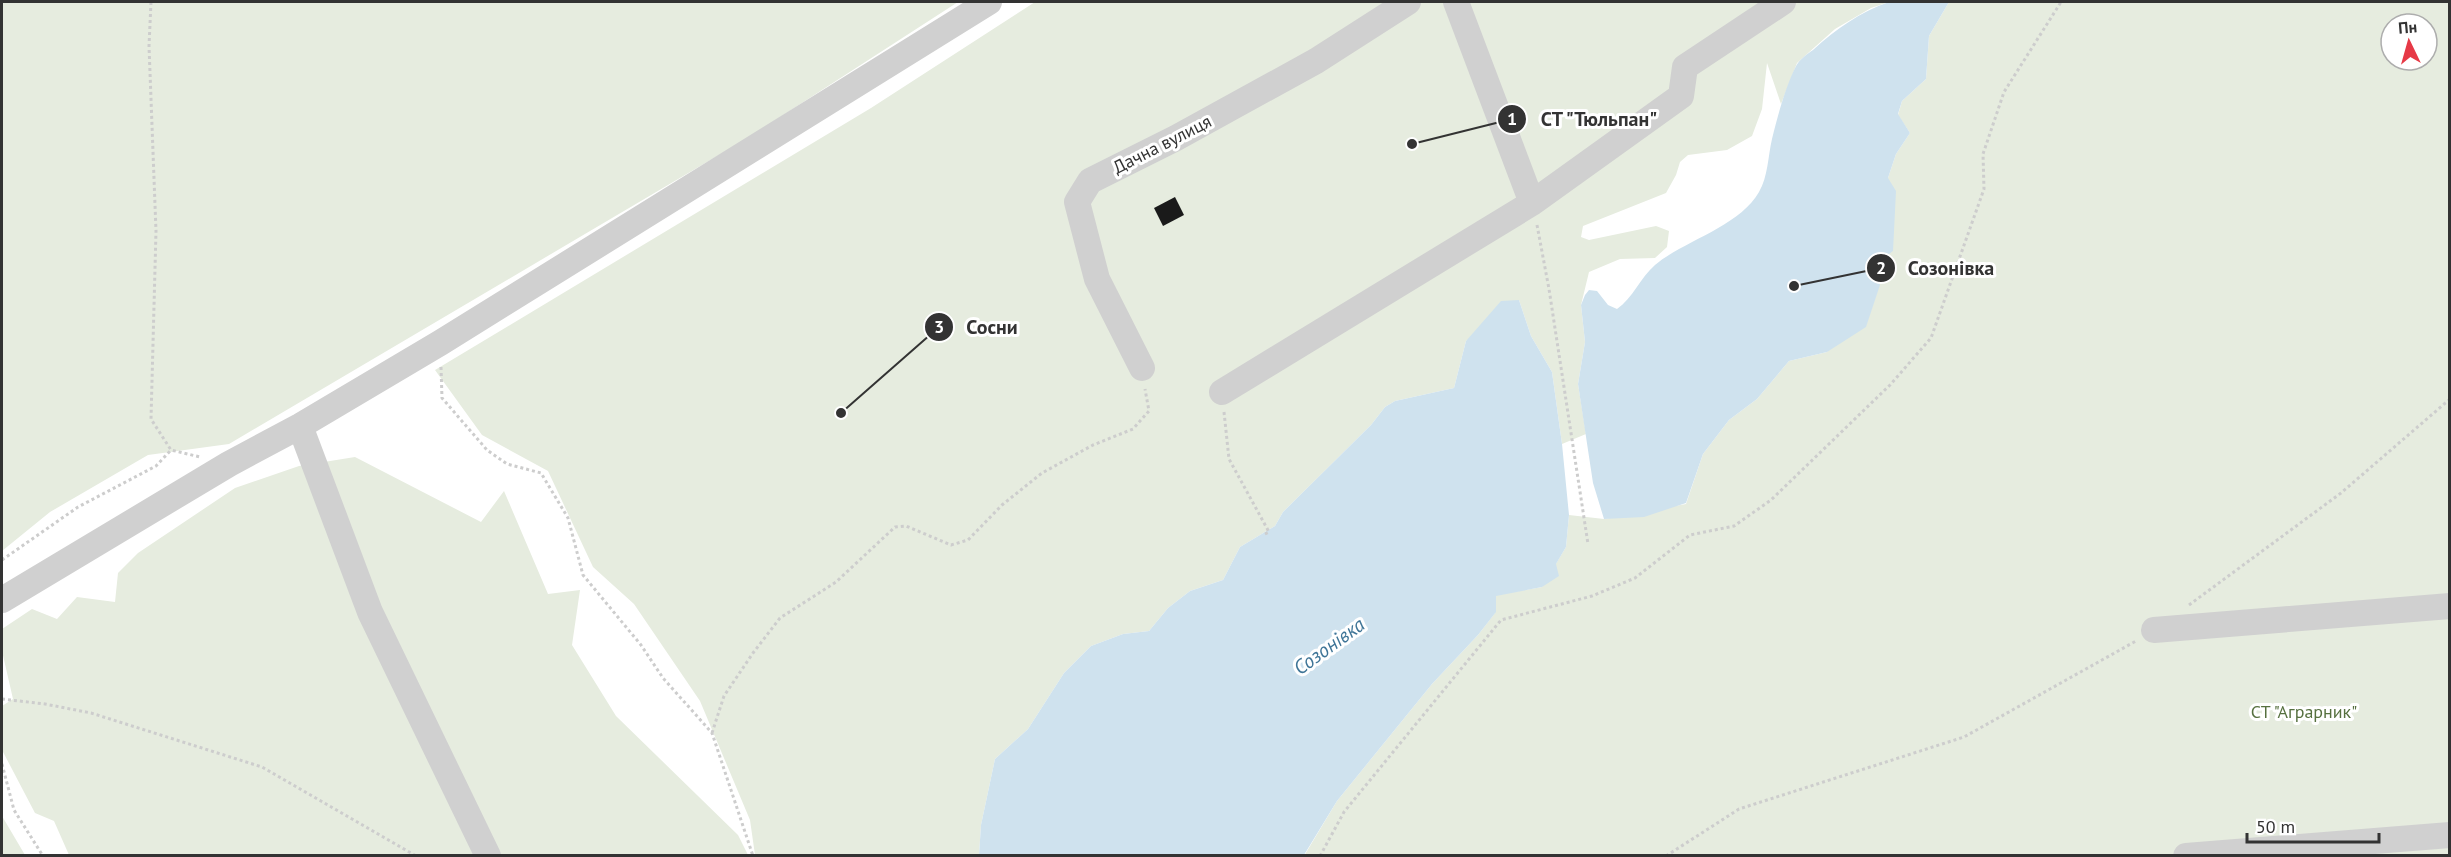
<svg xmlns="http://www.w3.org/2000/svg" width="2451" height="857" viewBox="0 0 2451 857" font-family="'PT Sans',sans-serif">
  <style>
    .green { fill: #e6ecdf; fill-rule: evenodd }
    .water { fill: #cfe2ee }
    .building { fill: #1a1a1a }
    .lines { fill: none; stroke-linecap: round; stroke-linejoin: round }
    .path { stroke: #cdcdcd; stroke-width: 3; stroke-dasharray: 3 3; stroke-linecap: butt }
    .minor { stroke: #d0d0d0; stroke-width: 26 }
    .labels { text-anchor: middle; dominant-baseline: central; stroke-width: 6; stroke-linejoin: round; paint-order: stroke }
    .street-label { font-size: 18px; fill: #333; stroke: #fff }
    .park-label { font-size: 18px; fill: #56703f; stroke: #fff }
    .water-label { font-size: 20px; font-style: italic; fill: #3f7597; stroke: #fff }
    .leader { fill: none; stroke: #333; stroke-width: 2 }
    .callout-dot { fill: #333; stroke: #fff; stroke-width: 2 }
    .mark-label { font-size: 18px; text-anchor: middle; font-weight: bold; fill: #fff }
    .callout-label { font-size: 20px; text-anchor: middle; font-weight: bold; fill: #333; stroke: #fff; stroke-width: 6; stroke-linejoin: round; paint-order: stroke }
  </style>
  <rect width="100%" height="100%" fill="#fff"/>
  <!-- green -->
  <path class="green" d="M 2,2 L 958,2 L 746,139 L 229,444 L 148,455 L 50,512 L 2,551 Z
    M 1035,2 L 1889,2 L 1871,8 L 1835,29 L 1797,63 L 1781,104 L 1767,63 L 1762,109 L 1752,136 L 1727,150 L 1688,155 L 1680,162 L 1676,175 L 1666,193 L 1583,226 L 1581,237 L 1589,240 L 1656,226 L 1669,231 L 1667,247 L 1655,258 L 1620,259 L 1589,272 L 1581,305 L 1585,342 L 1578,384 L 1586,434 L 1562,444 L 1552,372 L 1531,336 L 1519,300 L 1466,341 L 1454,388 L 1395,401 L 1385,407 L 1371,425 L 1283,512 L 1275,526 L 1240,547 L 1223,580 L 1190,591 L 1168,608 L 1149,631 L 1123,634 L 1091,646 L 1064,673 L 1028,729 L 995,759 L 981,825 L 979,855 L 755,855 L 750,820 L 700,701 L 634,604 L 593,567 L 548,471 L 482,435 L 435,370 L 871,108 Z
    M 1949,2 L 2449,2 L 2449,855 L 1304,856 L 1337,801 L 1432,684 L 1478,635 L 1495,613 L 1496,595 L 1542,587 L 1566,547 L 1569,515 L 1604,519 L 1686,504 L 1703,454 L 1729,420 L 1757,399 L 1789,361 L 1827,352 L 1873,266 L 1888,178 L 1896,154 L 1910,133 L 1898,115 L 1902,101 L 1926,79 L 1929,36 ZM 2391,24 L 2427,24 L 2427,60 L 2391,60 Z
    M 355,457 L 481,522 L 504,491 L 548,594 L 580,590 L 572,645 L 616,716 L 738,835 L 748,855 L 69,855 L 54,821 L 35,813 L 2,750 L 2,706 L 13,699 L 2,651 L 2,629 L 32,609 L 57,619 L 77,597 L 115,602 L 118,573 L 138,553 L 235,488 L 299,466 Z
    M 2,816 L 25,855 L 2,855 Z"/>
  <!-- water -->
  <path class="water" d="M 1889,2 L 1949,2 L 1929,36 L 1926,79 L 1902,101 L 1898,114 L 1910,133 L 1896,154 L 1888,178 L 1896,191 L 1893,251 L 1873,266 L 1880,285 L 1866,327 L 1827,352 L 1789,361 L 1757,399 L 1729,420 L 1703,454 L 1686,503 L 1644,517 L 1604,519 L 1593,483 L 1578,384 L 1585,342 L 1581,305 L 1585,295 L 1589,290 L 1597,291 L 1608,305 L 1617,309 C 1633,298 1640,278 1655,265 C 1683,241 1739,227 1759,192 C 1768,177 1768,156 1772,139 C 1778,115 1785,88 1796,66 C 1800,59 1807,54 1813,50 C 1836,29 1860,12 1889,2 Z
    M 1519,300 L 1531,336 L 1552,372 L 1562,444 L 1569,515 L 1566,547 L 1556,564 L 1559,576 L 1542,587 L 1496,596 L 1496,612 L 1478,635 L 1432,684 L 1337,801 L 1304,855 L 979,855 L 981,825 L 995,759 L 1028,729 L 1064,673 L 1091,646 L 1123,634 L 1149,631 L 1168,608 L 1190,591 L 1223,580 L 1240,547 L 1275,526 L 1283,512 L 1371,425 L 1385,407 L 1395,401 L 1454,388 L 1466,341 L 1501,301 Z"/>
  <!-- building -->
  <path class="building" d="M 1175,197 L 1184,215 L 1163,226 L 1154,208 Z"/>
  <g class="lines">
    <!-- path -->
    <path class="path" d="M 151,2 L 149,46 L 156,231 L 151,419 L 171,450 L 200,457
      M 1537,225 L 1549,289 L 1588,544
      M 441,367 L 442,398 L 487,450 L 507,464 L 541,473 L 568,518 L 583,575 L 641,645 L 663,678 L 712,733 L 753,856
      M 1224,412 L 1229,459 L 1269,532 L 1265,534
      M 2,560 L 78,507 L 156,466 L 171,450
      M 2189,605 L 2341,493 L 2450,399
      M 2,699 L 45,704 L 91,713 L 262,767 L 416,856
      M 712,733 L 724,696 L 753,653 L 780,618 L 836,582 L 895,527 L 906,526 L 951,545 L 968,540 L 1002,505 L 1042,473 L 1093,445 L 1133,429 L 1149,411 L 1145,389
      M 2,764 L 14,810 L 43,856
      M 1320,856 L 1344,812 L 1501,620 L 1592,596 L 1635,578 L 1690,535 L 1734,526 L 1771,500 L 1890,385 L 1931,338 L 1984,189 L 1983,154 L 2004,92 L 2061,2
      M 1666,856 L 1739,809 L 1964,737 L 2136,641"/>
    <!-- minor -->
    <path class="minor" d="M 1456,2 L 1532,203
      M 1142,368 L 1097,279 L 1077,202 L 1090,181 L 1176,138 L 1316,61 L 1408,2
      M 1222,392 L 1532,203 L 1681,96 L 1685,67 L 1783,2
      M 300,426 L 370,612 L 488,856
      M 2,600 L 229,464 L 300,426 L 440,343 L 989,2
      M 2154,630 L 2450,606
      M 2186,856 L 2450,835"/>
  </g>
  <g class="labels">
    <!-- street labels -->
    <g class="street-label">
      <text transform="translate(1162 144) rotate(-27)">Дачна вулиця</text>
    </g>
    <!-- park labels -->
    <g class="park-label">
      <text x="2304" y="711">СТ "Аграрник"</text>
    </g>
    <!-- water labels -->
    <g class="water-label">
      <text transform="translate(1329 646) rotate(-36)">Созонівка</text>
    </g>
  </g>
  <!-- callouts -->
  <path class="leader" d="M1412 144L1512 119M1794 286L1881 268M841 413L939 327"/>
  <g class="callout-dot">
    <circle cx="1412" cy="144" r="6"/>
    <circle cx="1794" cy="286" r="6"/>
    <circle cx="841" cy="413" r="6"/>
    <circle cx="1512" cy="119" r="15"/>
    <circle cx="1881" cy="268" r="15"/>
    <circle cx="939" cy="327" r="15"/>
  </g>
  <g class="mark-label">
    <text x="1512" y="125">1</text>
    <text x="1881" y="274">2</text>
    <text x="939" y="333">3</text>
  </g>
  <g class="callout-label">
    <text x="1599" y="126">СТ "Тюльпан"</text>
    <text x="1951" y="275">Созонівка</text>
    <text x="992" y="334">Сосни</text>
  </g>
  <!-- border -->
  <rect width="2451" height="857" fill="none" stroke="#333333" stroke-width="6"/>
  <!-- north arrow -->
  <g transform="translate(2409 42) rotate(355)"><circle r="28" fill="#ffffff" stroke="#adadad" stroke-width="1.5"/>
  <path d="M0-4.5L10 22L0 15L-10 22Z" fill="#e63946"/>
  <text y="-9" font-size="16" font-weight="bold" text-anchor="middle" fill="#333333">Пн</text>
  </g>
  <!-- scale -->
  <path d="M2247 833v9h132v-9" fill="none" stroke="#333333" stroke-width="3"/>
  <text x="2256" y="833" font-size="18" fill="#333333" stroke="#ffffff" stroke-width="4.5" paint-order="stroke">50 m</text>
</svg>
